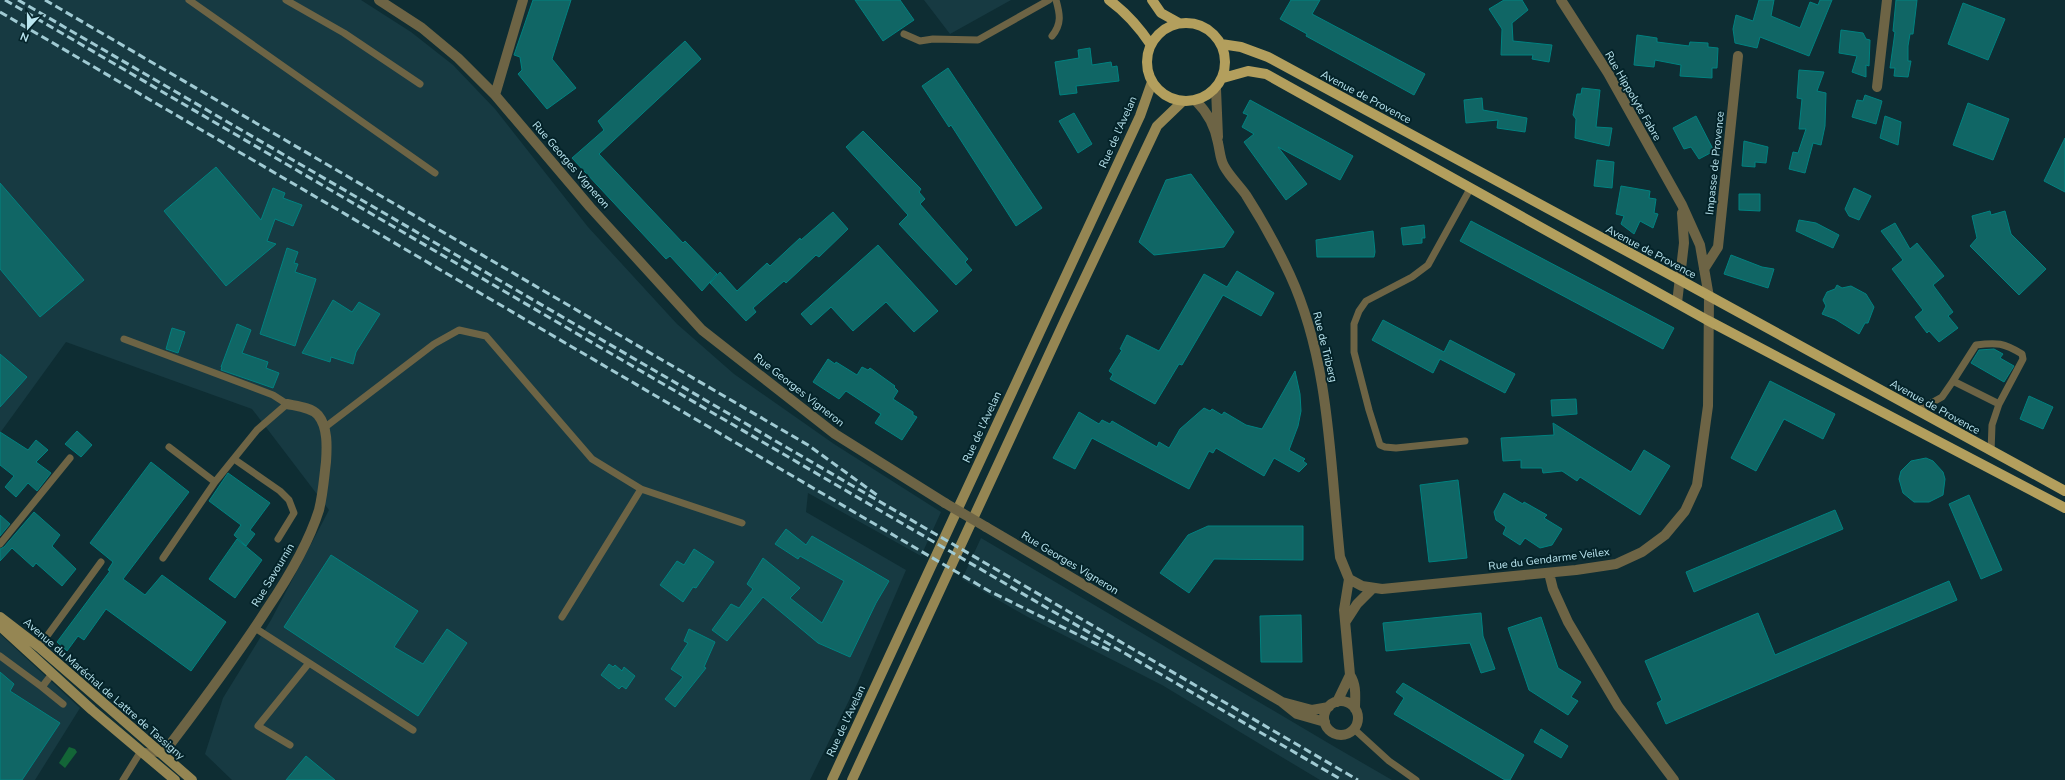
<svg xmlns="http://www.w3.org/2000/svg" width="2065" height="780" viewBox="0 0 2065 780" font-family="'Nunito Sans',sans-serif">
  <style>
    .built { fill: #173a42 }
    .water { fill: #136537 }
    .building { fill: #106665; stroke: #008280 }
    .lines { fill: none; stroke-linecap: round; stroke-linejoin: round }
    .service { stroke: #6d6445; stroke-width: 7 }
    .minor { stroke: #6d6445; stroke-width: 10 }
    .secondary { stroke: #958653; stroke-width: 10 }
    .primary { stroke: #b39f5d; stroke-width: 10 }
    .rail { stroke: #a0cad3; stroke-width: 3; stroke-dasharray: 8 4; stroke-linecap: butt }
    .minor-bridge { stroke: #6d6445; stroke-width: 10 }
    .labels { text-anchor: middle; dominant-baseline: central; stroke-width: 4; stroke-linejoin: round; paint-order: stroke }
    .street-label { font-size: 11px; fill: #bbe6f0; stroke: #042329 }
  </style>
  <rect width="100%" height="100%" fill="#0e2d33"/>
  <!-- built -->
  <path class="built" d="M 0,0 L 361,0 L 411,32 L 453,65 L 495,109 L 588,227 L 677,324 L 734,374 L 834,444 L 941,512 L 921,556 L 808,493 L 806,512 L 906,570 L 858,682 L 810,780 L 232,780 L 205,754 L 223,698 L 271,620 L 329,510 L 252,409 L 66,342 L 0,433 Z
    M 924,0 L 1011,0 L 950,34 Z
    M 981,538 L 1335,747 L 1392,780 L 1320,780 L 1162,685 L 1026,616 L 962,579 Z
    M 0,634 L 80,708 L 35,780 L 0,780 Z"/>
  <!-- water -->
  <path class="water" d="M 69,747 L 75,749 L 77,752 L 65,768 L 59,763 Z"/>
  <!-- building -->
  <path class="building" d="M 533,0 L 571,0 L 552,59 L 576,88 L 547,109 L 518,74 L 522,70 L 520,57 L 514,55 Z
    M 855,0 L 900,0 L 914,20 L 883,41 Z
    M 1291,0 L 1320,0 L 1312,14 L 1425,74 L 1414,95 L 1306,36 L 1307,34 L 1280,19 Z
    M 1504,0 L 1522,0 L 1528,10 L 1512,23 L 1513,41 L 1552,45 L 1549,62 L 1532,59 L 1533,55 L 1501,55 L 1502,29 L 1489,9 Z
    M 1759,0 L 1774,0 L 1771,16 L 1800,28 L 1810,2 L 1818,5 L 1820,0 L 1832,0 L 1809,56 L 1760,37 L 1757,48 L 1735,43 L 1733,29 L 1736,15 L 1753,21 Z
    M 1896,0 L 1917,0 L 1913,34 L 1910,34 L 1908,46 L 1908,61 L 1911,61 L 1908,77 L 1894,76 L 1895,68 L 1890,68 L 1895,32 L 1893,31 Z
    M 1963,3 L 2005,19 L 1988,60 L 1948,44 Z
    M 1841,30 L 1863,33 L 1866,39 L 1870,40 L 1869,66 L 1866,65 L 1866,77 L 1852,72 L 1857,56 L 1839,53 Z
    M 1637,35 L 1657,38 L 1657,42 L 1689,46 L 1690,42 L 1708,43 L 1708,47 L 1718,48 L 1717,68 L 1712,68 L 1712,78 L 1680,76 L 1681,65 L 1655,60 L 1654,67 L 1634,65 Z
    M 685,41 L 701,59 L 599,154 L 683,243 L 685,241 L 717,274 L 702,291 L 670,256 L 666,259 L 572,158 L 604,130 L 598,121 Z
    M 1090,48 L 1092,65 L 1111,62 L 1112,67 L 1117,66 L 1119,81 L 1076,86 L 1077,93 L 1060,95 L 1055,62 L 1079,58 L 1078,50 Z
    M 948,68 L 1042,208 L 1016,226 L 951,125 L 949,127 L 922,86 Z
    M 1799,70 L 1824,72 L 1817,91 L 1826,93 L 1825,126 L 1821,145 L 1813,143 L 1805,173 L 1789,169 L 1793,152 L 1798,153 L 1806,129 L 1799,129 L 1802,99 L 1797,98 Z
    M 1582,88 L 1600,90 L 1596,127 L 1612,128 L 1609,146 L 1575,138 L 1576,119 L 1573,115 L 1577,94 L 1581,94 Z
    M 1865,95 L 1882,101 L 1876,124 L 1852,117 L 1857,100 L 1863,101 Z
    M 1482,98 L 1483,110 L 1527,118 L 1525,132 L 1497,128 L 1498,120 L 1466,123 L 1464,100 Z
    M 1250,100 L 1353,156 L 1340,180 L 1278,147 L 1307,184 L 1286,200 L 1244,142 L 1254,134 L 1242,127 L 1248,115 L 1243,113 Z
    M 1968,103 L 2009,119 L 1993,160 L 1953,145 Z
    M 1074,113 L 1092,144 L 1078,153 L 1059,121 Z
    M 1696,116 L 1714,151 L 1699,159 L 1691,147 L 1684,149 L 1673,128 Z
    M 1885,116 L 1901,122 L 1898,145 L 1880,138 Z
    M 863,131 L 921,189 L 919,192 L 925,199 L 920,204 L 968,259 L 965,262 L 972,270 L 956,285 L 899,224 L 908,215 L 846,147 Z
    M 2065,138 L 2065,192 L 2044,181 Z
    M 1744,141 L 1768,147 L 1766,163 L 1755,162 L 1755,167 L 1742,166 Z
    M 1597,160 L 1614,162 L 1612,188 L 1594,186 Z
    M 216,167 L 261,220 L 273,188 L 285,193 L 283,198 L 302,205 L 293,226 L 275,219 L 267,241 L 276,244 L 226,286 L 164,211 Z
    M 1191,174 L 1234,232 L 1224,247 L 1154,255 L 1139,242 L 1166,180 Z
    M 0,183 L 84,280 L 40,317 L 0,269 Z
    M 1621,186 L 1650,191 L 1649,198 L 1656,199 L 1654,213 L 1658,214 L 1653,228 L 1640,221 L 1634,234 L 1621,224 L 1624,216 L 1616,214 Z
    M 1854,188 L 1871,196 L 1859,220 L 1849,216 L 1845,209 Z
    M 1739,194 L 1760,194 L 1760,211 L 1739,210 Z
    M 1990,211 L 1991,215 L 2005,211 L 2011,234 L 2046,269 L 2019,295 L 1970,246 L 1977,238 L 1972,216 Z
    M 833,212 L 848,229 L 819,257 L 816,255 L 786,283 L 784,281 L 753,308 L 756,312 L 746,321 L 710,283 L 720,272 L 737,291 L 767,263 L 770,266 L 800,238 L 801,240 Z
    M 1799,220 L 1816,223 L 1839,235 L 1833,248 L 1796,231 Z
    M 1471,221 L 1674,328 L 1663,349 L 1460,241 Z
    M 1895,223 L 1910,249 L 1917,243 L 1944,276 L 1933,285 L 1953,312 L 1948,316 L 1958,328 L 1939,342 L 1929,331 L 1927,333 L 1915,317 L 1923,310 L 1892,269 L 1903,260 L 1881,231 Z
    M 1424,225 L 1425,238 L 1422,238 L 1422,243 L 1403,245 L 1401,228 Z
    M 1373,231 L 1375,252 L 1374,257 L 1317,257 L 1316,240 Z
    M 878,245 L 938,311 L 914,332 L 886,302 L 853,331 L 831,307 L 811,325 L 801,314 Z
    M 287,248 L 298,252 L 294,263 L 298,264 L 295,272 L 316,279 L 295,346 L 260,334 Z
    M 1731,255 L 1762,267 L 1774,269 L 1768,288 L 1724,274 Z
    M 1237,271 L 1274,293 L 1261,316 L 1223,295 L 1182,365 L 1179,364 L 1155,404 L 1110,379 L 1113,374 L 1109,371 L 1122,350 L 1120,349 L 1127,335 L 1159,351 L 1204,274 L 1227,287 Z
    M 1837,285 L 1842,288 L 1851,286 L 1866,294 L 1874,307 L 1868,323 L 1865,323 L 1859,334 L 1835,319 L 1822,314 L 1826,306 L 1823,300 L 1827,292 L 1835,289 Z
    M 333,300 L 352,312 L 359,302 L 380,314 L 356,352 L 353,364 L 331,357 L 330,362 L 302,353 Z
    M 1383,320 L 1444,352 L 1450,340 L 1515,374 L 1505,393 L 1440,359 L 1433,373 L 1372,340 Z
    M 237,324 L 251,330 L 242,353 L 268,362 L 266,368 L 279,373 L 273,388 L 221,370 L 222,367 L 221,367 Z
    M 172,328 L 185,332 L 178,353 L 166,349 Z
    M 1994,349 L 2003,354 L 2000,358 L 2014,366 L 2004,382 L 1971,363 L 1979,350 Z
    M 0,354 L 27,377 L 0,407 Z
    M 828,359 L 835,364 L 836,362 L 857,375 L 862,367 L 868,370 L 870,368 L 895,386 L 894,387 L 898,391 L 893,399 L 913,412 L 913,415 L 917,417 L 902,440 L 875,423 L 881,414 L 846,391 L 839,399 L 813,382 Z
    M 1295,371 L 1300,394 L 1301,411 L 1298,426 L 1289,450 L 1305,459 L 1303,461 L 1307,464 L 1299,472 L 1274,458 L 1264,476 L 1216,448 L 1213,453 L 1209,451 L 1189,489 L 1092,438 L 1075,469 L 1053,458 L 1079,412 L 1099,424 L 1102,420 L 1110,424 L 1112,421 L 1157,447 L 1159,442 L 1169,448 L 1180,429 L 1204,408 L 1210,411 L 1212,409 L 1222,415 L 1224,412 L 1246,425 L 1262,429 Z
    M 1770,381 L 1835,414 L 1823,439 L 1784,419 L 1756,471 L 1731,458 Z
    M 2029,396 L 2053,407 L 2043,429 L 2020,419 Z
    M 1576,399 L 1577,414 L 1552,416 L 1551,400 Z
    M 1553,423 L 1631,472 L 1644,450 L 1670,466 L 1640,515 L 1580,477 L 1577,481 L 1562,471 L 1543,473 L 1542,468 L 1521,468 L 1521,460 L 1503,461 L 1501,438 L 1554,435 Z
    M 77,431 L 92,445 L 81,457 L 65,444 Z
    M 0,432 L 28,450 L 36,440 L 48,450 L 36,462 L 51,473 L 37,491 L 28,483 L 16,497 L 5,487 L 14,476 L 0,465 Z
    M 1926,458 L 1933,461 L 1943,472 L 1945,479 L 1943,495 L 1929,502 L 1914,502 L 1903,493 L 1899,479 L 1901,471 L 1911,461 Z
    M 151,462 L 189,492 L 123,579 L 145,595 L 162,575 L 226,622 L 191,671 L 106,609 L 84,640 L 78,636 L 67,651 L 57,642 L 110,571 L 108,570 L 113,562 L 90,543 Z
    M 228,473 L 270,503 L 250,530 L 255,534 L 246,546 L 234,535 L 241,525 L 209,501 Z
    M 1458,480 L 1467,558 L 1429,562 L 1420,485 Z
    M 1504,493 L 1523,504 L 1524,502 L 1547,515 L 1544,518 L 1562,529 L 1552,545 L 1540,548 L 1525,538 L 1520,545 L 1503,534 L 1506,527 L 1496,520 L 1494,512 Z
    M 1969,495 L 2002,570 L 1981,579 L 1949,504 Z
    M 1835,510 L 1843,529 L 1694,592 L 1686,572 Z
    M 34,512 L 60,535 L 52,546 L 76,569 L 62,586 L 36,563 L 33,567 L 12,548 L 0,561 L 0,549 L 4,547 Z
    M 0,515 L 10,524 L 0,536 Z
    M 1208,526 L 1303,526 L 1303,560 L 1214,559 L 1189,593 L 1160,573 L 1188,535 Z
    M 786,529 L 806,545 L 812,536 L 889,581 L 876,603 L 850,657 L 818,643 L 763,597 L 727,641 L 712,630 L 731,604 L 739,608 L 753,589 L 747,584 L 763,558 L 800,588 L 790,598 L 822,623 L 844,581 L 800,556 L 798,559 L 775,544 Z
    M 237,539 L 262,560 L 235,598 L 209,579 Z
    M 694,549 L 714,562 L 696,588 L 693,587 L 683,602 L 660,585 L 677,561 L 684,565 Z
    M 331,555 L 418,611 L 394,647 L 423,664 L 447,629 L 467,643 L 418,716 L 284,627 Z
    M 1949,581 L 1957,600 L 1666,724 L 1657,703 L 1662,700 L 1645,661 L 1758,613 L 1775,655 Z
    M 1481,613 L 1483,636 L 1495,669 L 1481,673 L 1470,643 L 1386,651 L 1383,623 Z
    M 1301,615 L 1302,662 L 1261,662 L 1260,616 Z
    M 1541,617 L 1558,668 L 1581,682 L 1571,697 L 1578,701 L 1568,715 L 1529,690 L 1508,628 Z
    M 689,629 L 715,642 L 704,667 L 706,668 L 675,707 L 665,699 L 683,677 L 671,669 L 688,643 L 684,641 Z
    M 609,664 L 613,667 L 615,665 L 622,671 L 624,667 L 635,676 L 626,689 L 622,686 L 619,689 L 601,675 Z
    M 0,672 L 14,684 L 10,691 L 60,723 L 22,780 L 0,780 Z
    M 1403,683 L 1524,755 L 1510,780 L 1505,780 L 1394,714 L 1404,698 L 1396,692 Z
    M 1541,729 L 1568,746 L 1561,758 L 1534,742 Z
    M 306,756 L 335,780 L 286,780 Z"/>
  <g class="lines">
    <!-- service -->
    <path class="service" d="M 189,0 L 435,173
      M 286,0 L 344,33 L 420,84
      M 904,34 L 920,41 L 933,39 L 978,40 L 1049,0
      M 1052,36 C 1062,24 1060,14 1056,0
      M 124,339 L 273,395 L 287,404 L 257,430 L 215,482 L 169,447
      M 1953,381 L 1976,345 C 1997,342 2004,343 2022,354 L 2023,359 L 1999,404
      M 1917,411 L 1942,397 L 1953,381 L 1999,404 L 1992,425 L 1991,452
      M 324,428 L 434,344 L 459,330 L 486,336 L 592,459 L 641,489 L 742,523
      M 1465,441 L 1396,448 L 1385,447 L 1380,445 L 1369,410 L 1354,352 L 1354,324 L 1359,311 L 1366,301 L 1412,277 L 1428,265 L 1470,189
      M 234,459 L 280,491 L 289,500 L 294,513 L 278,539
      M 0,544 L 70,458
      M 163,558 L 215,482
      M 562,617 L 641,489
      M 255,628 L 413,730
      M 39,647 L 101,562
      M 0,656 L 42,687
      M 52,674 L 42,687 L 63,704
      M 1354,729 L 1389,761 L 1416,780
      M 290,745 L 258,726 L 309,663
      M 123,780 L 141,751 L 162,754"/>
    <!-- minor -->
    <path class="minor" d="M 379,0 L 422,28 L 458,58 L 495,95 L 590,207 L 702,330 L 835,434 L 945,503
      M 1877,87 L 1887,0
      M 1216,89 L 1218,137
      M 495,95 L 523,0
      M 1196,101 C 1208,113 1215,126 1218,143 C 1220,151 1220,159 1224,166 C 1230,177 1239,185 1246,195 C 1262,220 1277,247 1290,275 C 1330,362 1330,463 1340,557 L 1349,579 L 1344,610 L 1350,675 C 1357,686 1355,697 1355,709
      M 1704,269 L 1718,247 L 1738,56
      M 1677,303 L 1684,243 L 1682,213
      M 986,527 L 1282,702
      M 1549,573 L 1553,589 L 1568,622 L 1618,706 L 1674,780
      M 1349,579 L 1362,586 L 1382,589 L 1576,570 L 1616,564 L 1642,552 L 1665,535 L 1685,511 L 1697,485 L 1708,406 L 1709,297 L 1700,245 L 1682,205 L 1608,73 L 1561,0
      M 1346,621 L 1357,604 L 1372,589
      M1324 718a17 17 0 1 1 34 0a17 17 0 1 1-34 0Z
      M 1337,702 L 1350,675
      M 1325,722 L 1297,714 L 1282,702 L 1312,710 L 1329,707
      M 163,754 C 199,706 235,659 267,609 C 288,578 308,545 319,510 C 323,494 324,478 326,462 C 327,447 328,427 318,415 C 311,407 296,406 287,404"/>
    <!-- secondary -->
    <path class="secondary" d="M 0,617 L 39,647 L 192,780
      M 0,626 L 92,710 L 175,780
      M 832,780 L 1140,116 L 1152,82
      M 852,780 L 1065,320 L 1157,126 L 1182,102"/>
    <!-- primary -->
    <path class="primary" d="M 1109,0 C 1127,13 1139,27 1151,45
      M 1152,0 L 1161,13 L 1179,23
      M1147 62a39 39 0 1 1 78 0a39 39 0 1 1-78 0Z
      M 1221,44 L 1241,47 L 1268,57 L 1680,280 L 2065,491
      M 1223,78 L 1248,71 L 1266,74 L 1707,320 L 2065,508"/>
    <!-- rail -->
    <path class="rail" d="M 5,0 L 1342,780
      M 18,0 L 1358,780
      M 45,0 L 808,445 L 877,495
      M 0,12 L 989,591 L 1111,651"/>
    <!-- minor-bridge -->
    <path class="minor-bridge" d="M 945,503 L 986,527"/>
  </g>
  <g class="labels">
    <!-- street labels -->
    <g class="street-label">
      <text transform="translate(1633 96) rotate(60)">Rue Hippolyte Fabre</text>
      <text transform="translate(1366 97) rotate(28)">Avenue de Provence</text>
      <text transform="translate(1118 132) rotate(-66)">Rue de l'Avelan</text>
      <text transform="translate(1715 163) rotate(-84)">Impasse de Provence</text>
      <text transform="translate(571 165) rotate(49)">Rue Georges Vigneron</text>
      <text transform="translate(1651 252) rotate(28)">Avenue de Provence</text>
      <text transform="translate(1325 347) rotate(76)">Rue de Triberg</text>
      <text transform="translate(799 390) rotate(38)">Rue Georges Vigneron</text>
      <text transform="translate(1935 407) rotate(29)">Avenue de Provence</text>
      <text transform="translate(982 427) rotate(-65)">Rue de l'Avelan</text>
      <text transform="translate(1549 559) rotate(-7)">Rue du Gendarme Veilex</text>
      <text transform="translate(1070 563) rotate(31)">Rue Georges Vigneron</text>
      <text transform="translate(273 575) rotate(-59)">Rue Savournin</text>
      <text transform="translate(104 689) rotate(41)">Avenue du Maréchal de Lattre de Tassigny</text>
      <text transform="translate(846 721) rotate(-65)">Rue de l'Avelan</text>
    </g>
  </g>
  <!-- north arrow -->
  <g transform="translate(28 28) rotate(201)" stroke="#042329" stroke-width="3" paint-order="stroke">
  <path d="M0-3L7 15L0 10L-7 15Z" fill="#bbe6f0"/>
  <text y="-6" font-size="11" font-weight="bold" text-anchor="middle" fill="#bbe6f0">N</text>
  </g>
</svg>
